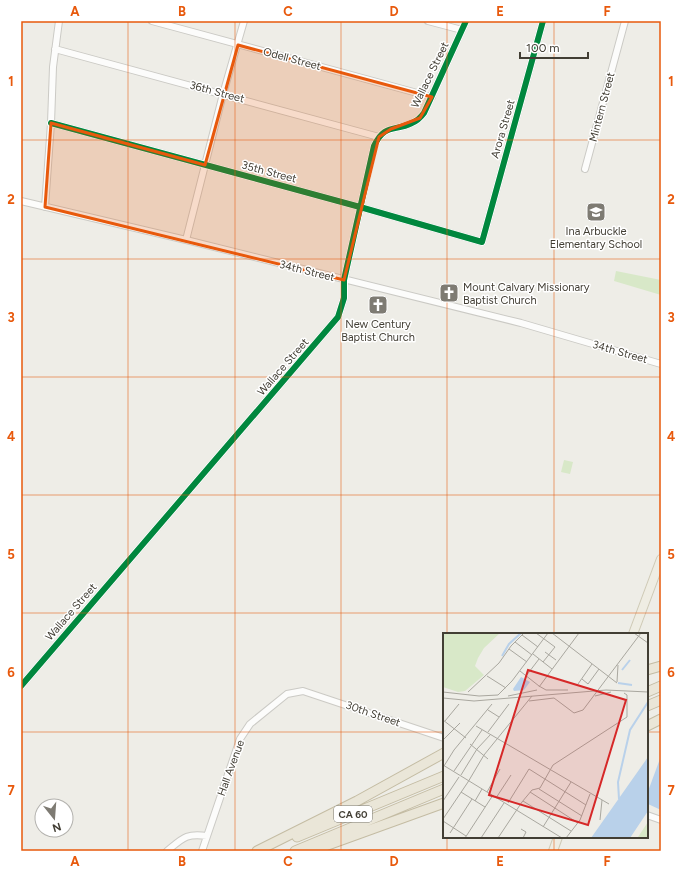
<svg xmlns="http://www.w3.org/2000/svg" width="682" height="872" viewBox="0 0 682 872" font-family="Figtree,sans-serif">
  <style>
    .green { fill: #d8e8c8 }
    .water { fill: #b9d1ea }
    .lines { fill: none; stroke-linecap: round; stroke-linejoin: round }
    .minor-casing { stroke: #cbcac5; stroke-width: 8 }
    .major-casing { stroke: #cfcab6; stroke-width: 10 }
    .highway-casing { stroke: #c4bca3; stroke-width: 11 }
    .minor { stroke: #fcfcfb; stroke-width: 6 }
    .major { stroke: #efede3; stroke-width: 8 }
    .highway { stroke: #eae6d8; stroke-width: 9 }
    .cycleway-casing { stroke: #fff; stroke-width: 8 }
    .cycleway { stroke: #00873e; stroke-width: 6 }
    .marked { fill: #e8590c; fill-opacity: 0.2; stroke: #e8590c; stroke-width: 3; stroke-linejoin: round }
    .grid { fill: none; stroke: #e8590c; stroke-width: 1; stroke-opacity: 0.55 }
    .labels { text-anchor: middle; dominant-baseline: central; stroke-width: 3; stroke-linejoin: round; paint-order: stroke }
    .shield { fill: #fff; stroke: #7b7871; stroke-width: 1 }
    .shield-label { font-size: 10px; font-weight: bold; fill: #423e34 }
    .street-label { font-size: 11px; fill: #423e34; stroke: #fff }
    .poi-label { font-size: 11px; fill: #423e34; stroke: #fff }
    .inset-river { fill: none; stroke: #b9d1ea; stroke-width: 2 }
    .inset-road { fill: none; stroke: #a9a79f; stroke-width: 1 }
    .view { fill: #d62828; fill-opacity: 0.15; stroke: #d62828; stroke-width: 2 }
    .inset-edge { fill: none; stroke: #423e34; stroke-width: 2 }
    .neatline { fill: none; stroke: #e8590c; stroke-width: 1.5 }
    .grid-label { font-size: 13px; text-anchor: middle; font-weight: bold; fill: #e8590c }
  </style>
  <rect width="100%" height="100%" fill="#eeede7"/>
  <!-- green -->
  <path class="green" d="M 616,271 L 661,280 L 661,295 L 614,281 Z
    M 564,460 L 573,462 L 570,474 L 561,472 Z"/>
  <!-- water -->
  <path class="water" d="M 661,756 L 661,810 L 648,804 L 647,794 Z"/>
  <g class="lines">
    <!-- minor casing -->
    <g class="minor-casing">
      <path id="minor" d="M 152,21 L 432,97
        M 428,21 L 462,30
        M 55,49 L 379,137
        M 51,123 L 360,207 L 482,242 L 543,21
        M 585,169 L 625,21
        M 21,201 L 186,240 L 521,323 L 661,364
        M 45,207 L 51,123 L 53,67 L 59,21
        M 186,240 L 223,94 L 244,21
        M 21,686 L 338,317 L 344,298 L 344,280 L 374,146 C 385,123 394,132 412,123 C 417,121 421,117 424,113 L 466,21
        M 647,815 L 661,820
        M 167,851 C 183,838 186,833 207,836
        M 202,851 L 240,739 L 250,724 L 287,694 L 303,691 L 444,738"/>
    </g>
    <!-- major casing -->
    <g class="major-casing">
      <path id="major" d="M 633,634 L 661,559
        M 553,851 L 558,837"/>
    </g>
    <!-- highway casing -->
    <g class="highway-casing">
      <path id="highway" d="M 647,670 L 661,666
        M 647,692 L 661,686
        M 647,706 L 661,700
        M 647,726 L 661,719
        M 297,837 L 444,776
        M 309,850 L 325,846 L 444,803
        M 257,851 L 357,801 L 444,753
        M 295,851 L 444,789"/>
    </g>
    <!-- minor -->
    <use href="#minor" class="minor"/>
    <!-- major -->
    <use href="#major" class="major"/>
    <!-- highway -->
    <use href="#highway" class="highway"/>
    <!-- cycleway casing -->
    <g class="cycleway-casing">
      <path id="cycleway" d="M 51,123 L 360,207 L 482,242 L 543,21
        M 21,686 L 338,317 L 344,298 L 344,280 L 374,146 C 385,123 394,132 412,123 C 417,121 421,117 424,113 L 466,21"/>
    </g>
    <!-- cycleway -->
    <use href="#cycleway" class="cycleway"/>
  </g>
  <!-- marked area -->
  <path class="marked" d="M 238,45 L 432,97 L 420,118 L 391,129 L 379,137 L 344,280 L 45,207 L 51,123 L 205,165 Z"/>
  <!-- grid -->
  <path class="grid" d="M 128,21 L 128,851M 235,21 L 235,851M 341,21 L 341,851M 447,21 L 447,634M 554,21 L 554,634M 21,140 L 661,140M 21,259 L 661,259M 21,377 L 661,377M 21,495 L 661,495M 21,613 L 661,613M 21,732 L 444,732M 647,732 L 661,732M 447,837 L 447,851M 554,837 L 554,851"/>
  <!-- icons -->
  <defs>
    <g id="school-square" transform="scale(1)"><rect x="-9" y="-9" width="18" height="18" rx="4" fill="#7e7b73" stroke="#fff"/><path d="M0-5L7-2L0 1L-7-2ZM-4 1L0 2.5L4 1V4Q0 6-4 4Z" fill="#fff"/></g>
    <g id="church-square" transform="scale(1)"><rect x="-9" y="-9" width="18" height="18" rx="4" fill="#7e7b73" stroke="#fff"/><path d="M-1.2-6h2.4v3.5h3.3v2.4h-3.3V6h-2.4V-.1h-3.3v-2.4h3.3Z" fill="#fff"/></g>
  </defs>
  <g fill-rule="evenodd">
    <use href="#school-square" x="596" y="212"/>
    <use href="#church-square" x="449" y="293"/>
    <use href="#church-square" x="378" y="305"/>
  </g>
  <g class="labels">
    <!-- shield labels -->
    <rect class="shield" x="334" y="806" width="38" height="16" rx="3"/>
    <g class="shield-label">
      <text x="353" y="814">CA 60</text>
    </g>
    <!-- street labels -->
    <g class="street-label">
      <text transform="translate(292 59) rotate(15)">Odell Street</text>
      <text transform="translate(430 75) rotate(-64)">Wallace Street</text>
      <text transform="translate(217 92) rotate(15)">36th Street</text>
      <text transform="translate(602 107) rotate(-75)">Mintern Street</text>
      <text transform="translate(503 129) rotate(-74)">Arora Street</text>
      <text transform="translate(269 172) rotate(15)">35th Street</text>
      <text transform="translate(307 271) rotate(14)">34th Street</text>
      <text transform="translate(620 352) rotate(16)">34th Street</text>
      <text transform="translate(283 367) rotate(-49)">Wallace Street</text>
      <text transform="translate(71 612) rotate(-49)">Wallace Street</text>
      <text transform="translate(373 714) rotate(19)">30th Street</text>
      <text transform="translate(231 768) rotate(-70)">Hall Avenue</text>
    </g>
    <!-- poi labels -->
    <g class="poi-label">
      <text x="596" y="231">Ina Arbuckle<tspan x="596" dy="13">Elementary School</tspan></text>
      <text x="463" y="287" text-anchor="start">Mount Calvary Missionary<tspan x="463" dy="13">Baptist Church</tspan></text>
      <text x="378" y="324">New Century<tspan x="378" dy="13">Baptist Church</tspan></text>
    </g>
  </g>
  <!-- overview -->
  <g transform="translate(443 633)">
    <rect width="205" height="205" fill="#eeede7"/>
    <path d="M 0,0 L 57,0 L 41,15 L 35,25 L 32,33 L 41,42 L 22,58 L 15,59 L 0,54 ZM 205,189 L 205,205 L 194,205 L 195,204 Z" fill="#d8e8c8"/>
    <path d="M 78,44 L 87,49 L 81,57 L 71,58 L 70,56 ZM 205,124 L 205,178 L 187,205 L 148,205 Z" fill="#b9d1ea"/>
    <path class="inset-river" d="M 59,23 L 66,11 L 78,0M 179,37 L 187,27M 175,50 L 189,52M 176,166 L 175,149 L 187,97 L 205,69"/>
    <path class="inset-road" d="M 93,0 L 112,14 L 100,29M 109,0 L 174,50M 191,0 L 205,10M 79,2 L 95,14M 72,9 L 89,22M 66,16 L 84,29M 102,19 L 113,27M 90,21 L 109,36M 77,38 L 96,53M 44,43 L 63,55M 83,43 L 96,26M 139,46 L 145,51 L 156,36M 174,49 L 175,32M 135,51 L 149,31M 96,53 L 103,57 L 125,57M 96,54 L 136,0M 0,59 L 36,63 L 55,62 L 69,48 L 105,0M 25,59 L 56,30 L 68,13 L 81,0M 65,63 L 94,57M 152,63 L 168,59M 0,65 L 31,68 L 163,57 L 205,59M 111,65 L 131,80 L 140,77 L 198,0M 86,68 L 111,65M 45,77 L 56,84M 0,87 L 23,105M 2,88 L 16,71M 33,93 L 166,171M 45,99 L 66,71M 0,107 L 17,90M 27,111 L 45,126M 0,132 L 119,205M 1,133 L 11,117 L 49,71M 11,138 L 39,97M 18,142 L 34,116 L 48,101M 25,149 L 41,122 L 89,63M 96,156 L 139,183M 18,159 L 42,174M 44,159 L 57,136M 87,159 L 135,190M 53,165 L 68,142M 0,168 L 16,144M 32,168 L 39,156M 80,168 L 128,198M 65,170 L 86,136 L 143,172M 0,186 L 25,149M 157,187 L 159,167M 0,188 L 23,203M 100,194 L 128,149M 78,196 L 83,199 L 80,205M 7,200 L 29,166M 22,205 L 50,162M 38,205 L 61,170M 55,205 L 79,169 L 89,157 L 97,155 L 110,132 L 184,84 L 184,62 L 181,60M 123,205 L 137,187 L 147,161"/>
    <path class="view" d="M 85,37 L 183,67 L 145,192 L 46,162 Z"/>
    <rect width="205" height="205" class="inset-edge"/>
  </g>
  <!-- border -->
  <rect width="682" height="872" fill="none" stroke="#ffffff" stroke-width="44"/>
  <!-- north arrow -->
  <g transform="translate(54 818) rotate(163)"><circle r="19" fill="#ffffff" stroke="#b3b2ae"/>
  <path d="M0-3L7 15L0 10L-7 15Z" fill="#7e7b73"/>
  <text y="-6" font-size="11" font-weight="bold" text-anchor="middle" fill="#423e34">N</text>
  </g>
  <!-- scale -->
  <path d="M520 52v6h68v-6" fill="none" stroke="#423e34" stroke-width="2"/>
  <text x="526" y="52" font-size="12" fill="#423e34" stroke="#ffffff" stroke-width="3" paint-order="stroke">100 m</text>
  <rect x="22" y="22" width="638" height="828" class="neatline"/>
  <g class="grid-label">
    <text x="75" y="16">A</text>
    <text x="182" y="16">B</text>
    <text x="288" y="16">C</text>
    <text x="394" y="16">D</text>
    <text x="500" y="16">E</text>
    <text x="607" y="16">F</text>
    <text x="11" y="86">1</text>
    <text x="671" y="86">1</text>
    <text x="11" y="204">2</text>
    <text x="671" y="204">2</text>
    <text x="11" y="322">3</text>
    <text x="671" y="322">3</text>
    <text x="11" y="441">4</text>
    <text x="671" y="441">4</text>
    <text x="11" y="559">5</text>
    <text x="671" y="559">5</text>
    <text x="11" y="677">6</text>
    <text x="671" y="677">6</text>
    <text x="11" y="795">7</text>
    <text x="671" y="795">7</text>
    <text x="75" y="866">A</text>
    <text x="182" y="866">B</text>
    <text x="288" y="866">C</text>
    <text x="394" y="866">D</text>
    <text x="500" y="866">E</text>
    <text x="607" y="866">F</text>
  </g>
</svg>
